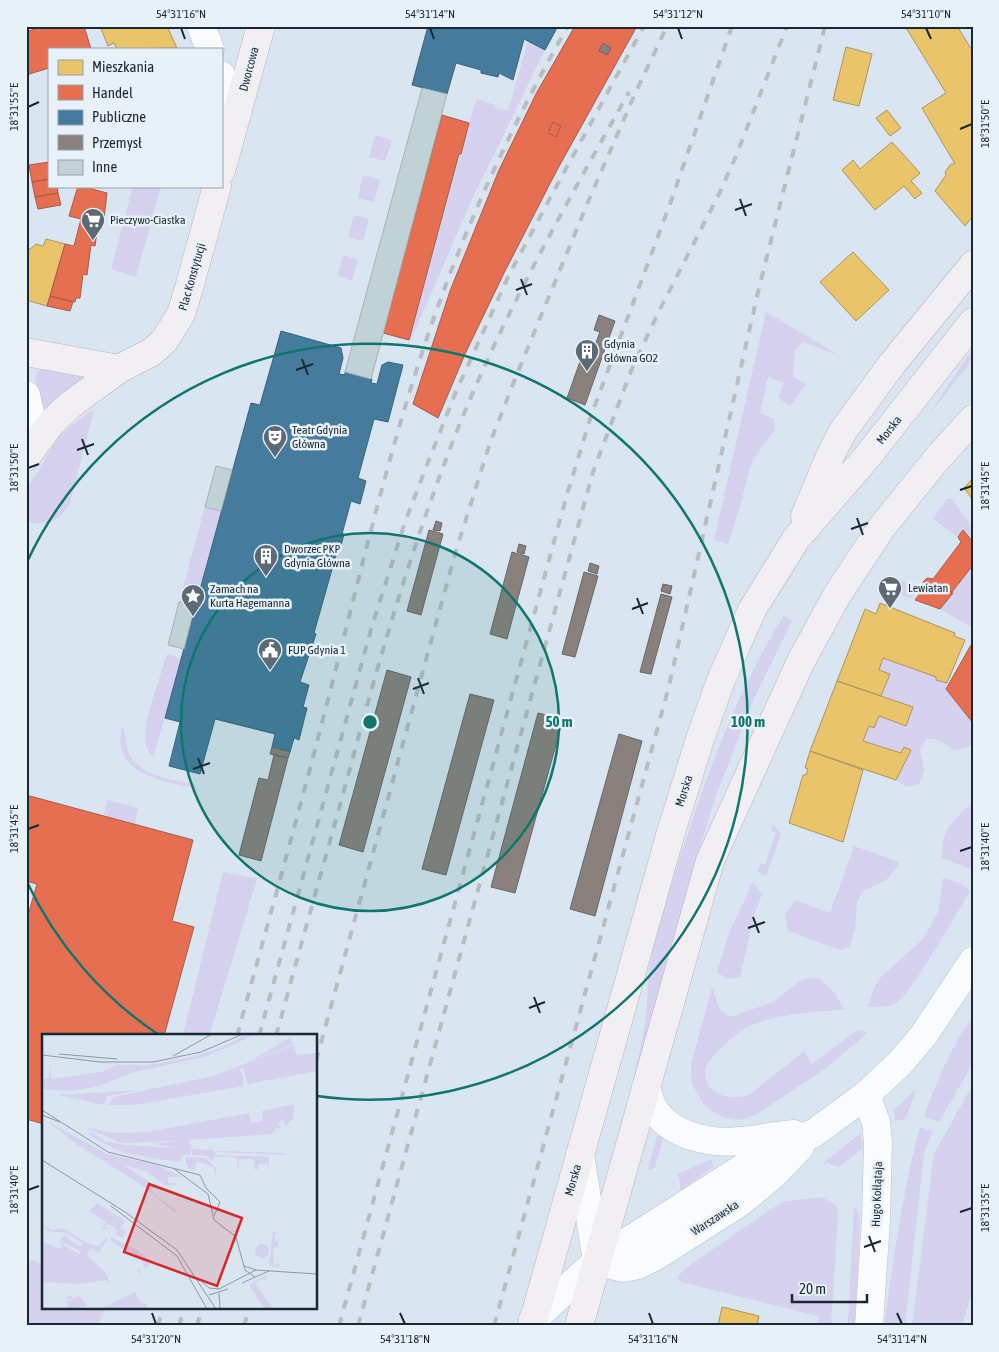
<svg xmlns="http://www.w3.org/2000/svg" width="999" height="1352" viewBox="0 0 999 1352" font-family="'Asap Condensed',sans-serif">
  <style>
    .green { fill: #d5d1ee }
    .homes { fill: #e9c46a; stroke: #aa955a }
    .shops { fill: #e76f51; stroke: #a95a48 }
    .public { fill: #457b9d; stroke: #38627e }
    .industry { fill: #8a817c; stroke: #686666 }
    .building { fill: #c0d2d5; stroke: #a3b4b7 }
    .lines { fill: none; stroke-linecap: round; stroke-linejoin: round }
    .minor-casing { stroke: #b6c3cf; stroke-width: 29 }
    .major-casing { stroke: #b7b4bd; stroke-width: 29 }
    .minor { stroke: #f9fbfd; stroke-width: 28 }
    .major { stroke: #f2eff2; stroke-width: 28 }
    .rail { stroke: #b9bdc1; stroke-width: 4; stroke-dasharray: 9 9; stroke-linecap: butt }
    .ticks { fill: none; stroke: #182834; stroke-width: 2 }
    .ring { fill: none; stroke: #0f766e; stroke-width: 2.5 }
    .labels { text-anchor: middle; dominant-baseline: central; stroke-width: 5; stroke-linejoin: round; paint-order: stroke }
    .street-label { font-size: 12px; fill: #182834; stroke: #e9f1f8 }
    .poi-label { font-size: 12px; fill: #182834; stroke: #e9f1f8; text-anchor: start }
    .inset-road { fill: none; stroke: #8c99a5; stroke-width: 1 }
    .view { fill: #d62828; fill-opacity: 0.15; stroke: #d62828; stroke-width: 2.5 }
    .inset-edge { fill: none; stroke: #182834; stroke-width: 2.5 }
    .centre { fill: #0f766e; stroke: #e9f1f8; stroke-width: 2.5 }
    .ring-label { font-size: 15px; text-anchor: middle; font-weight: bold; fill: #0f766e; stroke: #e9f1f8; stroke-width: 5; stroke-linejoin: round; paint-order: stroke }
    .neatline { fill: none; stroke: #182834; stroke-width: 2 }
    .ticks-label { font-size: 12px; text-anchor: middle; fill: #182834 }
  </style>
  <rect width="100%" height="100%" fill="#d9e5f1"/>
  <!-- green -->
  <path class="green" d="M 528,41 L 545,50 L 473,197 L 411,340 L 409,340 L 474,106 L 477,99 L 495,105 L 495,108 L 508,111 Z
    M 375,135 L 392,140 L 385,161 L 369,157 Z
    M 363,175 L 380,180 L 374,202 L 358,198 Z
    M 133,186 L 161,186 L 136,277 L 111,269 Z
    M 354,215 L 369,219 L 363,241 L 348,237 Z
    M 343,255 L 358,259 L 352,281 L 337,276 Z
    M 766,312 L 840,356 L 803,342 L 795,350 L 793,377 L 806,384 L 790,406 L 778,398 L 784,383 L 768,377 L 760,413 L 774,419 L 775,429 L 751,463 L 740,506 L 728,544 L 714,540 Z
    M 973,349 L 973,359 L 927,417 Z
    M 44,368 L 47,368 L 86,378 L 44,409 L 35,380 L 37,372 Z
    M 94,410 L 70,503 C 59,522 48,526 26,522 L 26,488 C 39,474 44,457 56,442 C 66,428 79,419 94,410 Z
    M 947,499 L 952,499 L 973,528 L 973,542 L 963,530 L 958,537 L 933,519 Z
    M 205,507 L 221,511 L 195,606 L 179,602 Z
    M 973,565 L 973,628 L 940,609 Z
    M 891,578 L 920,586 L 911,598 L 884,590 Z
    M 784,615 L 792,621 L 755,696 L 716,795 L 694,866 L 617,1156 L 613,1155 C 625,1111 638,1067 645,1023 C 649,1002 646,979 651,959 C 658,926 669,893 679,861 C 706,776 737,691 784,615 Z
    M 167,654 L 182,659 L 153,757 C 148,753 146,746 145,740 C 144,720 161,675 167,654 Z
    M 883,658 L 936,677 L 936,680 L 947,683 L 947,689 L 973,723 L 973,746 L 954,750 L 939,740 L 927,738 L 920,750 L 924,771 L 919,784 L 906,787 L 896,780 L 911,750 L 904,747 L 901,753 L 863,741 L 869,726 L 874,728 L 879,716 L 906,726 L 912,707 L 881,696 L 890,675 L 879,670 Z
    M 122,726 C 127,734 125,743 128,752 C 139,777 173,779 196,785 L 195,789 C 169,781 127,778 121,746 C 120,739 121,732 122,726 Z
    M 107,800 L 138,808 L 135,824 L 104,815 Z
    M 973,801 L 973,870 L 942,858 C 941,828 954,821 973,801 Z
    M 773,824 L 781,834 L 766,876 L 758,872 L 760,864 L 765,865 L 776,833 L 771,831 Z
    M 854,846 L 899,862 L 897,867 L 886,880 L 863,891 L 857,902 L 855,927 L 850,947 L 840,950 L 788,931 L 785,915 L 795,900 L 830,913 Z
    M 223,872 L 257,879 L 209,1036 L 183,1036 Z
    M 943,878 L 962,884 L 970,891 C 958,911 910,996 895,1004 C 888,1007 876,1007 868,1007 L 874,988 L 881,977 L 922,940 L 938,913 Z
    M 753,882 L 762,894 L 754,916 L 740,977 L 730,979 L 717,973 L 729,933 Z
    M 819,978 L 835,993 L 844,1009 C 811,1013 774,1013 744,1029 C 735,1034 709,1058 706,1067 C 700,1092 730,1104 750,1094 C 755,1091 760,1086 765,1082 C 778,1072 791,1062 804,1051 L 812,1064 L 855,1032 L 859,1030 L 868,1032 L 865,1035 L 825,1069 L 755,1115 L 740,1120 L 722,1117 L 704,1105 L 692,1084 L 691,1065 L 712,987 L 719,1009 L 730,1017 L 773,1002 L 803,979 Z
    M 973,1015 L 973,1063 L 939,1122 L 924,1116 C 937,1081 952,1046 973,1015 Z
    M 973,1084 L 973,1289 L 962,1326 L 912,1326 L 934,1154 Z
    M 916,1089 L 906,1119 L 895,1121 L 894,1110 Z
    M 920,1127 L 933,1131 L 924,1153 L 905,1326 L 884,1326 C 894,1258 902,1193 920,1127 Z
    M 861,1133 L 862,1149 L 839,1167 L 827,1163 L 822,1164 Z
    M 657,1136 L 664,1136 L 655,1167 L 652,1170 L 648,1169 Z
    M 710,1160 L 712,1161 L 713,1167 L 681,1190 L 678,1174 Z
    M 822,1197 L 836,1205 L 838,1214 L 831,1326 L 818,1326 L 818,1316 L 681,1282 L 678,1278 L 678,1276 L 690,1265 L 782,1202 Z
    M 854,1207 L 856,1207 L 860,1222 L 855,1326 L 848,1326 Z
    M 31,1260 L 44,1264 L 44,1308 L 106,1308 L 97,1326 L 26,1326 L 26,1262 Z"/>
  <!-- homes -->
  <path class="homes" d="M 100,26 L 167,26 L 177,48 L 117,49 L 114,43 L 108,46 Z
    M 905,26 L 957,26 L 973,52 L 973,216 L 965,226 L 935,191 L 946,175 L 945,172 L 951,164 L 955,164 L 922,108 L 946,93 Z
    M 846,47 L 872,54 L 859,106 L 833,100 Z
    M 887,110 L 901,128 L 890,136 L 876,118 Z
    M 892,142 L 920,173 L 911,181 L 922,193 L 915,199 L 904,186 L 875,210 L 842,170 L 853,160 L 860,169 Z
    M 46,239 L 65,244 L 47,306 L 26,300 L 26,249 L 30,249 L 36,244 L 43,246 Z
    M 853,252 L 889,290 L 856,321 L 820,282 Z
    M 973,478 L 973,500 L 964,488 Z
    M 880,603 L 955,633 L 954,636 L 965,640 L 947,683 L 936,680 L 936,677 L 883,658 L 879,670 L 890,674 L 881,696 L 837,681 L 865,609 L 876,614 Z
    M 837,681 L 913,707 L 906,726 L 879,716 L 874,728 L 869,726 L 863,741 L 901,753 L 904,747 L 911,750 L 896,780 L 810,751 Z
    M 810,751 L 863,770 L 843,842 L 789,823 L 803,775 L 806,775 L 808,769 L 805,768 Z
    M 722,1307 L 759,1316 L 757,1326 L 718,1326 Z"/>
  <!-- shops -->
  <path class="shops" d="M 43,26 L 84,26 L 91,49 L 49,49 L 49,68 L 26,75 L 26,32 Z
    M 575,26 L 637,26 L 557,170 L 504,273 L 465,354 L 438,418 L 413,404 L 450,291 L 499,170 L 537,92 Z
    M 442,115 L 469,123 L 461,154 L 459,154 L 409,340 L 383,333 Z
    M 553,122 L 561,126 L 556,137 L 548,133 Z
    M 49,162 L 49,179 L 32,182 L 29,165 Z
    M 49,179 L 49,186 L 57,186 L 58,193 L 35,197 L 32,182 Z
    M 78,186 L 90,186 L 93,187 L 92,189 L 107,193 L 104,218 L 99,218 L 95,246 L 91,245 L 87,275 L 83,274 L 80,298 L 76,298 L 75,302 L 50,296 L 65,244 L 74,246 L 81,219 L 69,216 Z
    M 58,193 L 61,205 L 38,209 L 35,197 Z
    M 50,296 L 73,302 L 70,311 L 47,306 Z
    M 963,530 L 973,542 L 973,565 L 952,592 L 923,582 L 927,578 L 933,579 L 961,542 L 958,537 Z
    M 934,586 L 953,593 L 940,609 L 915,600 L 924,588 L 931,590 Z
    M 971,645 L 973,648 L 973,723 L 946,689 Z
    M 26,795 L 193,840 L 172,921 L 194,927 L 164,1036 L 44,1036 L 44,1124 L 26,1119 L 26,922 L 37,884 L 26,881 Z"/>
  <!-- public -->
  <path class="public" d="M 428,26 L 558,26 L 545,50 L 524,39 L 513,80 L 499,73 L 498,77 L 481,73 L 481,70 L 456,63 L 447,94 L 412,85 Z
    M 281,331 L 341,348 L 343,358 L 339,374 L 345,375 L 345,372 L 372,379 L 371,383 L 377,384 L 382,365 L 388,362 L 403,365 L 388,422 L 374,419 L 358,478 L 366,481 L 360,504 L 351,501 L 342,534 L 344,534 L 340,549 L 338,548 L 314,633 L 316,634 L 300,682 L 309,685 L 303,707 L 307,708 L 299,740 L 294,738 L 290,752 L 272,747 L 275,734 L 215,719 L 200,774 L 169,766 L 180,722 L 165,718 L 251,403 L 260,405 Z"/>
  <!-- industry -->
  <path class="industry" d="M 603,43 L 611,48 L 607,55 L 599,51 Z
    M 599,315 L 615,321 L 585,405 L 567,398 L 587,342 L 595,345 L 600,332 L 594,330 Z
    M 436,521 L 442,523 L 440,531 L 433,530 Z
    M 429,530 L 443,534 L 421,615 L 407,611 Z
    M 519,544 L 526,546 L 524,554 L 517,552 Z
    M 512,552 L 529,557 L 507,639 L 490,634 Z
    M 590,563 L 599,566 L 597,574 L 588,571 Z
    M 584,572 L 598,576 L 575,657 L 562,654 Z
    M 663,584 L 672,586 L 670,594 L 661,591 Z
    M 661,594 L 672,597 L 651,674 L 640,672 Z
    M 387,670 L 411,677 L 363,852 L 339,845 Z
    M 470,694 L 494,700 L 446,875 L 422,869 Z
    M 538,713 L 563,719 L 515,893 L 491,887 Z
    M 619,734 L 642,741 L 595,916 L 570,909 Z
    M 272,747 L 290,752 L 288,758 L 270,754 Z
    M 274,755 L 288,758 L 261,861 L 239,855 L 259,778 L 268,780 Z"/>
  <!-- building -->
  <path class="building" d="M 422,88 L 447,94 L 371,379 L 345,372 Z
    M 216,466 L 232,470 L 221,511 L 205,507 Z
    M 179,602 L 195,606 L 184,649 L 168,645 Z"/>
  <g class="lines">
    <!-- minor casing -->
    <g class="minor-casing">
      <path id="minor" d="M 201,26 L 210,49
        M 221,75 L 237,113
        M 26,395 L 31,418 L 29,453
        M 646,1087 C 648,1094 650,1103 654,1109 C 671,1136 710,1144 740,1141 C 758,1140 776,1135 794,1134
        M 866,1095 L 876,1122 L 878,1143 L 876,1219 L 869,1326
        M 580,1155 L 597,1261
        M 597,1261 L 623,1268 L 638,1265 L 656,1256 L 739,1203 L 772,1176 L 800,1147
        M 533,1320 L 597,1261 L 749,1164 L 814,1133 L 866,1095 L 901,1062 L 923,1036 L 973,961"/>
    </g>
    <!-- major casing -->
    <g class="major-casing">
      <path id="major" d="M 221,171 L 261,26
        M 26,352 L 119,369
        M 26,457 L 52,422 L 70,405 L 119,369 L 152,352 L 164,341 L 173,327 L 181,314 L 189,288 L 217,186
        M 805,516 L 831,454 L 843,431 L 892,364 L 973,265
        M 532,1326 L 671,832 L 700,739 L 721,680 L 752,610 L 796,539 L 867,457 L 973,322
        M 579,1326 L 710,861 L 801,661 L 837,595 L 882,527 L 936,460 L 973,419"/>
    </g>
    <!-- minor -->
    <use href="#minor" class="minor"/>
    <!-- major -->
    <use href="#major" class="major"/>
    <!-- rail -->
    <path class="rail" d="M 237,1036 C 269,919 302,802 332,684 C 366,551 397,416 445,287 C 479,197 520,110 568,26
      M 259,1036 L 372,626 L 405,522 L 423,475 L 455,394 L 509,275 L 563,174 L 644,26
      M 276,1036 C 301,944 327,853 352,761 C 381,653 412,546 453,441 C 500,320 565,206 629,92
      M 316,1061 L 455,554 L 490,443 L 517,374 L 588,202 L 634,96 L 667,26
      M 158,1326 L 163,1308
      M 179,1326 L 184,1308
      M 197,1326 L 202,1308
      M 244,1326 L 249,1308
      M 339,1326 L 566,498 L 591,416 L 670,204 L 732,26
      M 358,1326 L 593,472 L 631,371 L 658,313 L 720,192 L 736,156 L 787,26
      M 494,1326 L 668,690 L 758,292 L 825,26"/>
  </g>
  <!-- ticks -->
  <path class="ticks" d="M 181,28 L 185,39M 430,28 L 434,39M 678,28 L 682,39M 926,28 L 931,39M 28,107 L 39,102M 960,129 L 972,124M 740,199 L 746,216M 735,210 L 752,204M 521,279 L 527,295M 516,290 L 532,284M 302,359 L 308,375M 296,370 L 313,364M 82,439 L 88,455M 77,450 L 94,444M 28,468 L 39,464M 960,490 L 972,486M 857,518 L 863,535M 851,529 L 868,523M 637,598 L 643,614M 632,609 L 648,603M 418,678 L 424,694M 413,689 L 429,683M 198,758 L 204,774M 193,769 L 210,763M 28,829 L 39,825M 960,851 L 972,847M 753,917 L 759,933M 748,928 L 765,922M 534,997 L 540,1013M 529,1008 L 545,1002M 28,1190 L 39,1186M 960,1212 L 972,1208M 869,1236 L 875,1252M 864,1247 L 881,1241M 152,1313 L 156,1324M 400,1313 L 405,1324M 649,1313 L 653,1324M 897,1313 L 902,1324"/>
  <!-- distance rings -->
  <circle cx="370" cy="722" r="189" fill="#0f766e" fill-opacity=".12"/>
  <g class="ring">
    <circle cx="370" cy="722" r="189"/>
    <path d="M159 1035A378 378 0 0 1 27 882M27 562A378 378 0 1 1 317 1096"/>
  </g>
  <!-- icons -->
  <defs>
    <g id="supermarket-pin" transform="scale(1.25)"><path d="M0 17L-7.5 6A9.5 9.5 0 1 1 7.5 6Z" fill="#5c6a76" stroke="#e9f1f8"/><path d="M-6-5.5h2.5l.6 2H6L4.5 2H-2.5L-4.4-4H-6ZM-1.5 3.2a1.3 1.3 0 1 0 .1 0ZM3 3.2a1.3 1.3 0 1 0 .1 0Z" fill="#fff"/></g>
    <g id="building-pin" transform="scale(1.25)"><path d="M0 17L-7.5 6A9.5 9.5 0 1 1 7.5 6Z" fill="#5c6a76" stroke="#e9f1f8"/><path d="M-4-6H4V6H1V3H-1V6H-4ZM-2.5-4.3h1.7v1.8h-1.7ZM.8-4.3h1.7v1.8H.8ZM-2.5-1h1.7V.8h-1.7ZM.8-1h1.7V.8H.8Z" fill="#fff"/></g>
    <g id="theatre-pin" transform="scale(1.25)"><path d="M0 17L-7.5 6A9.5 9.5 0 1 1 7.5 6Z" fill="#5c6a76" stroke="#e9f1f8"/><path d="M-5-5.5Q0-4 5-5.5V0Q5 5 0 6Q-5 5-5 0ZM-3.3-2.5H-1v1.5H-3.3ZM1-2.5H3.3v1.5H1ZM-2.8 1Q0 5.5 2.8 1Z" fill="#fff"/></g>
    <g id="sight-pin" transform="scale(1.25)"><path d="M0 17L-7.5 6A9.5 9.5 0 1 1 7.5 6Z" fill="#5c6a76" stroke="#e9f1f8"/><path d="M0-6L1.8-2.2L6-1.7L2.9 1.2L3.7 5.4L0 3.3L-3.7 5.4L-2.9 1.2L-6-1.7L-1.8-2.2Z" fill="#fff"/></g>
    <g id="civic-pin" transform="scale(1.25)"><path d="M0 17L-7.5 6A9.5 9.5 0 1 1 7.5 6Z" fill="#5c6a76" stroke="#e9f1f8"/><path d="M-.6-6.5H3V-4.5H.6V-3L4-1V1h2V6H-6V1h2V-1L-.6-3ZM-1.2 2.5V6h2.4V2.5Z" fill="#fff"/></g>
  </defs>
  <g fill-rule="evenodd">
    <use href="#supermarket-pin" x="93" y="220"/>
    <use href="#building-pin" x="587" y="351"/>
    <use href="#theatre-pin" x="275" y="437"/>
    <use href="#building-pin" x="266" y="556"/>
    <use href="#supermarket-pin" x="890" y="588"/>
    <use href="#sight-pin" x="193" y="596"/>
    <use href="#civic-pin" x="270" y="650"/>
  </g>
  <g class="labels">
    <!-- street labels -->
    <g class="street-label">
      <text transform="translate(249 69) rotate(-75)">Dworcowa</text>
      <text transform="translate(192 277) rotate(-74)">Plac Konstytucji</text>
      <text transform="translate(889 430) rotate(-52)">Morska</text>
      <text transform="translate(684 791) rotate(-73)">Morska</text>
      <text transform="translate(573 1180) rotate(-74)">Morska</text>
      <text transform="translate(877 1194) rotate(-88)">Hugo Kołłątaja</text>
      <text transform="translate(715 1218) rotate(-33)">Warszawska</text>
    </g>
    <!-- poi labels -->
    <g class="poi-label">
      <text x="110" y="220">Pieczywo-Ciastka</text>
      <text x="604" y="344">Gdynia<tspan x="604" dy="14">Główna GO2</tspan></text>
      <text x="292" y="430">Teatr Gdynia<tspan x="292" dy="14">Główna</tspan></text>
      <text x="284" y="549">Dworzec PKP<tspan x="284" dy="14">Gdynia Główna</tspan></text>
      <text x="908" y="588">Lewiatan</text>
      <text x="210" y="589">Zamach na<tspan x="210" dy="14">Kurta Hagemanna</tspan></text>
      <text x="288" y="650">FUP Gdynia 1</text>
    </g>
  </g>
  <!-- overview -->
  <g transform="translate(42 1034)">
    <rect width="275" height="275" fill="#d9e5f1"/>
    <path d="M 205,0 L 215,0 L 162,23 L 92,38 L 56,52 L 31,57 L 0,55 L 0,45 L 7,44 L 9,29 L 9,45 L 59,38 L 75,31 L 106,31 L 150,23 L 179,14 ZM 247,4 L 251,10 L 208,27 L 223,19 ZM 251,11 L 255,21 L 275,19 L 275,37 L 206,50 L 201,34 L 197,36 L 201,40 L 201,52 L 93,71 L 66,71 L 72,63 L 172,42 ZM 97,56 L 65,62 L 62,71 L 17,61 ZM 252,70 L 251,85 L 244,92 L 241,86 L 236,89 L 239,95 L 234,94 L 230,100 L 147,106 L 150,115 L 172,116 L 174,121 L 227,123 L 227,133 L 225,129 L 216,131 L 216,135 L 213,136 L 211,125 L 197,125 L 197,139 L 195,124 L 173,122 L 170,127 L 165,122 L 150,121 L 149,115 L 148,121 L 142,121 L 137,128 L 110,124 L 76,117 L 47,101 L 49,98 L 63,107 L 83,111 L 136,114 L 112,110 L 136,107 L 80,109 L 42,93 L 71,99 L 106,98 L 207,79 L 209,89 L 221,87 L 220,77 ZM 5,87 L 65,120 L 115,131 L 140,143 L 126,143 L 126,149 L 138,150 L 134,151 L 122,151 L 106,138 L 80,130 L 112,151 L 109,158 L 135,177 L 133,179 L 100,151 L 36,111 ZM 175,117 L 242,119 L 244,121 L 175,118 ZM 143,123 L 164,124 L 175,136 L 174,139 L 172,142 L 173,136 L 169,132 L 155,127 L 152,136 L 146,134 ZM 55,169 L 83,187 L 78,194 L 84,198 L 81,204 L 74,201 L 75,196 L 69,191 L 64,190 L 62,193 L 66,194 L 66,195 L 60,194 L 64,188 L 47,177 ZM 0,191 L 12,197 L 15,194 L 23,195 L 44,209 L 56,212 L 66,203 L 57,219 L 50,214 L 44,220 L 64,239 L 69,254 L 64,246 L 39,250 L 0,248 L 0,207 L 17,215 L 21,213 L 18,208 L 36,220 L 40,218 L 18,207 L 22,201 L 36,212 L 43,210 L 24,199 L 6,197 ZM 242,197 L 233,199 L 233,208 L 237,204 L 236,213 L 231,214 L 232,231 L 228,228 L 232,232 L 238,229 L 237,233 L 227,232 L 231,198 ZM 68,203 L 94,215 L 106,224 L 108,230 L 106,233 L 98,235 L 99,243 L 96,235 L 102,233 L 101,228 L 69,207 ZM213 217a7 7 0 1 1 14 0a7 7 0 1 1-14 0ZM 224,241 L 223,248 L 220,245 L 213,249 L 231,275 L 223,275 L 207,251 ZM 93,258 L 99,269 L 105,270 L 105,275 L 59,275 ZM 30,262 L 31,265 L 25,265 L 25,268 L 38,262 L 45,272 L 26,275 L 24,263 Z" fill="#d5d1ee"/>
    <path class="inset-road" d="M 17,20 L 75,25M 0,21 L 58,28 L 111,28 L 159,18 L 201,0M 131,22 L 170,0M 0,76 L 66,118 L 158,141 L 164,154 L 178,168 L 172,182M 0,81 L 18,88M 0,126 L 83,178 L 135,216 L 174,275M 131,134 L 166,160 L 172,186 L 194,203 L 203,236 L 213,243M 69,172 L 135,222 L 165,275M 202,232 L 214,236 L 275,240M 160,248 L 167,254 L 177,255 L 214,236M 200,249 L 227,237M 177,259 L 178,275M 167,261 L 186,255"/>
    <path class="view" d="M 107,150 L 200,184 L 175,252 L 82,218 Z"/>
    <rect width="275" height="275" class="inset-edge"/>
  </g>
  <circle cx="370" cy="722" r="8" class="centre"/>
  <g class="ring-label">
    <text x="559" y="727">50 m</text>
    <text x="748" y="727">100 m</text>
  </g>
  <!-- border -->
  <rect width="999" height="1352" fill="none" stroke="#e9f1f8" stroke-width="55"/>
  <!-- legend -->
  <rect x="48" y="48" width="175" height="140" fill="#e9f1f8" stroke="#95a1aa"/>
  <rect x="58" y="60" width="25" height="15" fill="#e9c46a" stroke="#95a1aa"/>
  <text x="92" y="72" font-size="15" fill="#182834">Mieszkania</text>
  <rect x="58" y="85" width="25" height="15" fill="#e76f51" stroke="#95a1aa"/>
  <text x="92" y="98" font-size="15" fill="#182834">Handel</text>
  <rect x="58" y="110" width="25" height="15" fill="#457b9d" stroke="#95a1aa"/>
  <text x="92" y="122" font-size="15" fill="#182834">Publiczne</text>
  <rect x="58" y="135" width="25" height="15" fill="#8a817c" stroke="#95a1aa"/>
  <text x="92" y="148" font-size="15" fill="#182834">Przemysł</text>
  <rect x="58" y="160" width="25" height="15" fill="#c0d2d5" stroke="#95a1aa"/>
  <text x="92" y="172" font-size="15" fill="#182834">Inne</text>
  <!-- scale -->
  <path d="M792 1294v8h75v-8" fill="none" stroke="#182834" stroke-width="2.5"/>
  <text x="799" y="1294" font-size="15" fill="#182834" stroke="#e9f1f8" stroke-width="4" paint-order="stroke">20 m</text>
  <rect x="28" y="28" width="944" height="1296" class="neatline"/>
  <g class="ticks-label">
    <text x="181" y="18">54°31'16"N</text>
    <text x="430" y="18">54°31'14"N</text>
    <text x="678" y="18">54°31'12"N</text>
    <text x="926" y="18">54°31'10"N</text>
    <text transform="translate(14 107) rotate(-90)" y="4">18°31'55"E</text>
    <text transform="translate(985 124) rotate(-90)" y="4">18°31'50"E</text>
    <text transform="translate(14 468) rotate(-90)" y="4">18°31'50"E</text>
    <text transform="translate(985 486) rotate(-90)" y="4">18°31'45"E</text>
    <text transform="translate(14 829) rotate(-90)" y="4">18°31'45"E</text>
    <text transform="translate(985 847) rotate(-90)" y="4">18°31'40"E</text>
    <text transform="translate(14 1190) rotate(-90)" y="4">18°31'40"E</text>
    <text transform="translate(985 1208) rotate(-90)" y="4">18°31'35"E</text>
    <text x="156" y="1343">54°31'20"N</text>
    <text x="405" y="1343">54°31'18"N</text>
    <text x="653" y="1343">54°31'16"N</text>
    <text x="902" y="1343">54°31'14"N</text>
  </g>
</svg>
